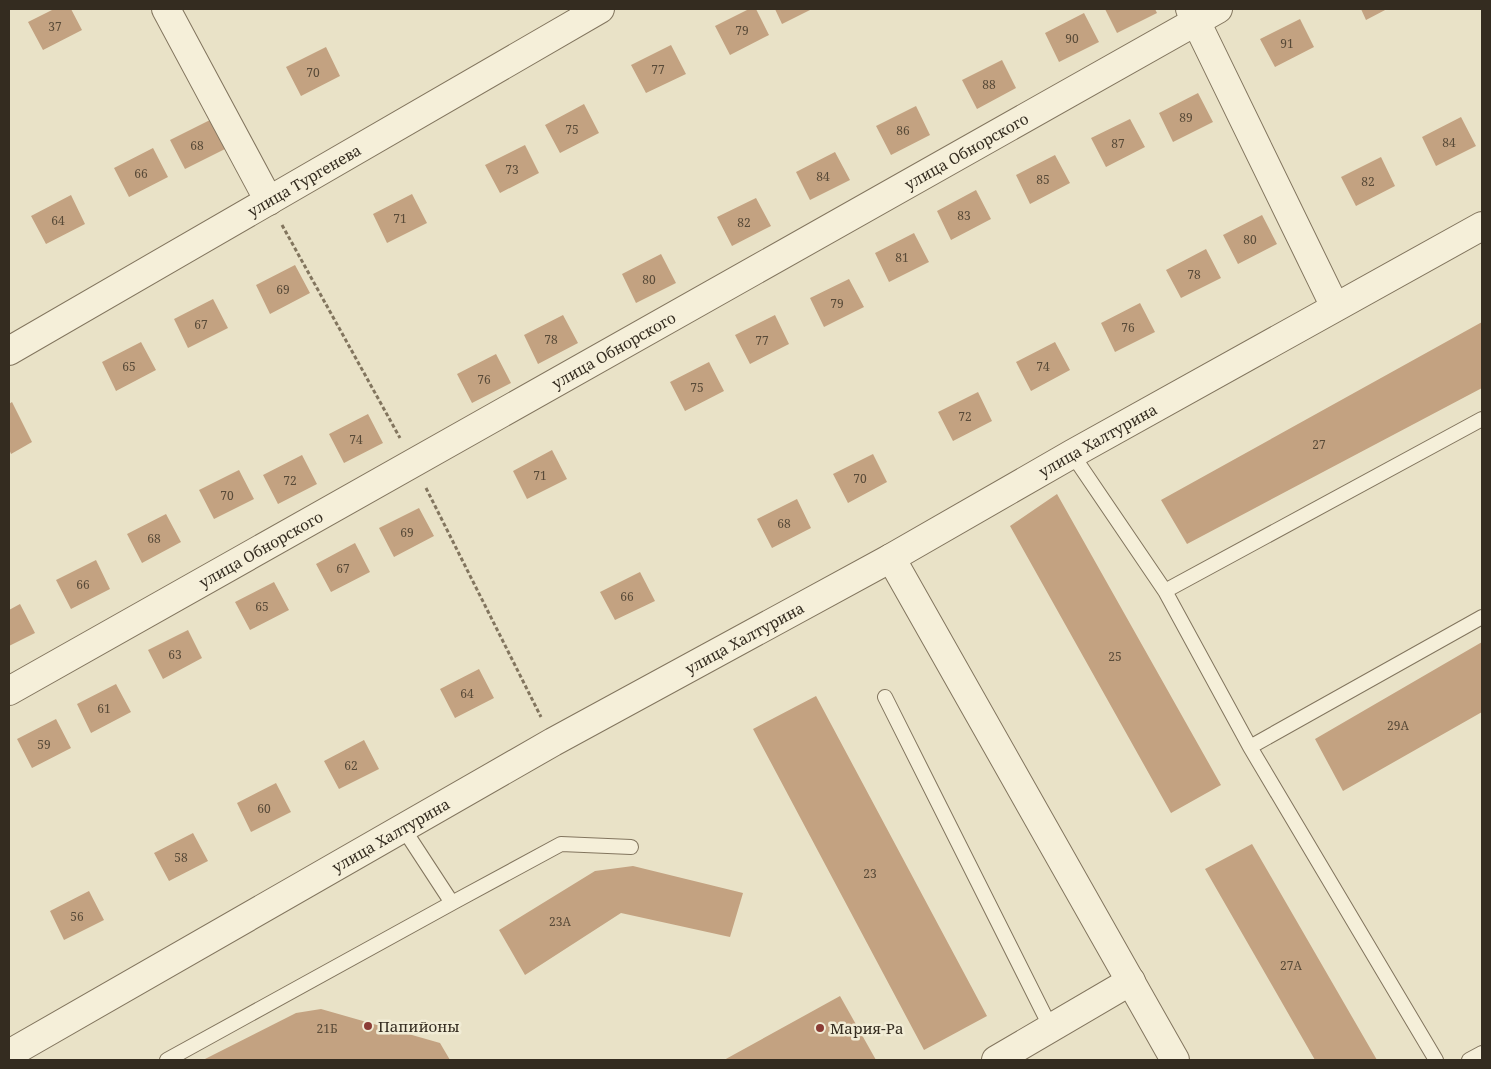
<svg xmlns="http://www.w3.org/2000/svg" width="1491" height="1069" viewBox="0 0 1491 1069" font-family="'Noto Serif',serif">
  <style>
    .building { fill: #c3a281 }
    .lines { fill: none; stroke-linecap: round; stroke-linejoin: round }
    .service-casing { stroke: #82755e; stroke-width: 16 }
    .minor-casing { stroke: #82755e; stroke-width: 30 }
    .path { stroke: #82755e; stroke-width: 3; stroke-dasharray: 4 2.5; stroke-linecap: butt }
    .service { stroke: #f5efd9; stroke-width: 14 }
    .minor { stroke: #f5efd9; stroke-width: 28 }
    .poi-dot { fill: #8b3c35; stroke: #f1ecd5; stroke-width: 2 }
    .labels { text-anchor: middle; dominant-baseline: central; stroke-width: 5; stroke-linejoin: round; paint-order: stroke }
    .number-label { font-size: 12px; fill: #584a38 }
    .street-label { font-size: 15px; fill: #342c20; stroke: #f1ecd5 }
    .poi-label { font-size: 15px; fill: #342c20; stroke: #f1ecd5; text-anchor: start }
  </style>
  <rect width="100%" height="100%" fill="#e9e2c7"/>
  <!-- building -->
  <path class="building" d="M 54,9 L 71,9 L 82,30 L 43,50 L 28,22 Z
    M 749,9 L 756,9 L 769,35 L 730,55 L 715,26 Z
    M 775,9 L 812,9 L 782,24 Z
    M 1105,9 L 1155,9 L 1157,13 L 1117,33 Z
    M 1361,9 L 1387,9 L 1366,20 Z
    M 1084,13 L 1099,42 L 1059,62 L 1045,33 Z
    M 1300,19 L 1314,47 L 1275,67 L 1260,39 Z
    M 671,45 L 686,74 L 646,93 L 631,65 Z
    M 326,47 L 340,76 L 301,96 L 286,67 Z
    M 1002,60 L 1016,88 L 977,109 L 962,80 Z
    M 1198,93 L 1213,122 L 1173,142 L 1159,113 Z
    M 584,104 L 599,133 L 560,153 L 545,125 Z
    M 916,106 L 930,135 L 891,155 L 876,126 Z
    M 1461,117 L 1476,146 L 1436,166 L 1422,137 Z
    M 1130,119 L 1145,147 L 1106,167 L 1091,138 Z
    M 210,120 L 225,149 L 185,169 L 170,140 Z
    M 525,145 L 539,173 L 500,193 L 485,165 Z
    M 153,148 L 168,177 L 129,197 L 114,168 Z
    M 835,152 L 850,180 L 810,200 L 796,172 Z
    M 1055,155 L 1070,183 L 1030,204 L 1016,175 Z
    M 1381,157 L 1395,186 L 1356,206 L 1341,177 Z
    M 976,190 L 991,219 L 951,240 L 937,211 Z
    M 412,194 L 427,223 L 387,243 L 373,214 Z
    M 71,195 L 85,224 L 46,244 L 31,216 Z
    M 756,198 L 771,226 L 732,246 L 717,217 Z
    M 1262,215 L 1277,244 L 1238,264 L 1223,235 Z
    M 914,233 L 929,262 L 889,282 L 875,253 Z
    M 1206,249 L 1221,278 L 1181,298 L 1166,270 Z
    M 661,254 L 676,283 L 636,303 L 622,274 Z
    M 295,265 L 310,293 L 270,314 L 256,285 Z
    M 849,279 L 864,307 L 824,327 L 810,298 Z
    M 213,299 L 228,328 L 188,348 L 174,319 Z
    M 1140,303 L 1155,332 L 1115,352 L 1101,323 Z
    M 563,315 L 578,343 L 538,364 L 524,335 Z
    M 775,315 L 789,344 L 750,364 L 735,335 Z
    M 1482,322 L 1482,388 L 1187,544 L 1161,500 Z
    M 141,342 L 156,370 L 116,391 L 102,362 Z
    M 1055,342 L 1070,370 L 1031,391 L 1016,362 Z
    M 496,354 L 511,383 L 472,403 L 457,374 Z
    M 709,362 L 724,391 L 685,411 L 670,382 Z
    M 978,392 L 992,421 L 953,441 L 938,412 Z
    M 12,402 L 32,442 L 11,454 L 9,449 L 9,404 Z
    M 368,414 L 383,443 L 344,463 L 329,434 Z
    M 552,450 L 567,479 L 527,499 L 513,471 Z
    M 873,454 L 887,482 L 848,503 L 833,474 Z
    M 302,455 L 317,484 L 278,504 L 263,475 Z
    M 239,470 L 254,499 L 214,519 L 199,490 Z
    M 1057,494 L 1221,785 L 1171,813 L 1010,526 Z
    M 797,499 L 811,528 L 772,548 L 757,519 Z
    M 419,508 L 434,536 L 394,557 L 379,528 Z
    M 166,514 L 181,542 L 142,563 L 127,534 Z
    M 355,543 L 370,572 L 331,592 L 316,564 Z
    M 96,560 L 110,589 L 71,609 L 56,580 Z
    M 640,572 L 655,601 L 615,620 L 600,592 Z
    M 274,582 L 289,610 L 250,630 L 235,602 Z
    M 20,604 L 35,633 L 9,646 L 9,610 Z
    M 188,630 L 202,658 L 163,679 L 148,650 Z
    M 1482,642 L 1482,712 L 1343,791 L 1315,739 Z
    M 479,669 L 494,698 L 455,718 L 440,689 Z
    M 116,684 L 131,712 L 91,733 L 77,704 Z
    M 816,696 L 987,1016 L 924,1050 L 753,729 Z
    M 56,719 L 71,748 L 32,768 L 17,739 Z
    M 364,740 L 379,769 L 339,789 L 324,761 Z
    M 276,783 L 291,812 L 251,832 L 237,803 Z
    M 193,833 L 208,861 L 169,881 L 154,853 Z
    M 1252,844 L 1377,1060 L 1315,1060 L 1205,869 Z
    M 633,866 L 743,893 L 730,937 L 621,913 L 525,975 L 499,930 L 595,871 Z
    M 89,891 L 104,920 L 64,940 L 50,911 Z
    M 840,996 L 876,1060 L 724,1060 Z
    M 321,1009 L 440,1043 L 450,1060 L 203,1060 L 296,1013 Z"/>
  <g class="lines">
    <!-- service casing -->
    <g class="service-casing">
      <path id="service" d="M 1072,454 L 1165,591 L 1250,747 L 1436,1060
        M 1165,591 L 1482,419
        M 885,697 L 1051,1028
        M 1250,747 L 1482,617
        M 403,828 L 452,903 L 561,844 L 631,847
        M 167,1060 L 452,903
        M 1469,1060 L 1482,1053"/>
    </g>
    <!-- minor casing -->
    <g class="minor-casing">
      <g id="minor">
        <path d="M 166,9 L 269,201"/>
        <path d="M 1190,9 L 1335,307"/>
        <path id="s1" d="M 9,351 L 600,9"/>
        <path d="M 891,558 L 1175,1060"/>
        <path id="s2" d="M 9,691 L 1218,9"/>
        <path id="s3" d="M 9,1054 L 553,742 L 891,558 L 1072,454 L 1482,226"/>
        <path d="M 996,1060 L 1131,981"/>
      </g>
    </g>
    <!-- path -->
    <path class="path" d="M 282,225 L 400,438
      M 426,488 L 541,717"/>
    <!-- service -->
    <use href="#service" class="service"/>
    <!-- minor -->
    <use href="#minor" class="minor"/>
  </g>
  <!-- markers -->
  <g class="poi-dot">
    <circle cx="368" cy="1026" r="5"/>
    <circle cx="820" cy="1028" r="5"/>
  </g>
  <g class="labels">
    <!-- number labels -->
    <g class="number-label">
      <text x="55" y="26">37</text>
      <text x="742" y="30">79</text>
      <text x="1072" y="38">90</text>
      <text x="1287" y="43">91</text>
      <text x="658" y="69">77</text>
      <text x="313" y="72">70</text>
      <text x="989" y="84">88</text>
      <text x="1186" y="117">89</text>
      <text x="572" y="129">75</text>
      <text x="903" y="130">86</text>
      <text x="1449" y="142">84</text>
      <text x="1118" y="143">87</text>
      <text x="197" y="145">68</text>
      <text x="512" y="169">73</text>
      <text x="141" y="173">66</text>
      <text x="823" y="176">84</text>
      <text x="1043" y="179">85</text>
      <text x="1368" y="181">82</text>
      <text x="964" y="215">83</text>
      <text x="400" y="218">71</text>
      <text x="58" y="220">64</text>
      <text x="744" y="222">82</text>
      <text x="1250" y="239">80</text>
      <text x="902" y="257">81</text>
      <text x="1194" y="274">78</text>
      <text x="649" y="279">80</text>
      <text x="283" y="289">69</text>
      <text x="837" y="303">79</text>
      <text x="201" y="324">67</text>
      <text x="1128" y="327">76</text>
      <text x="551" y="339">78</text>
      <text x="762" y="340">77</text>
      <text x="129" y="366">65</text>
      <text x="1043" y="366">74</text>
      <text x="484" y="379">76</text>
      <text x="697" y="387">75</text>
      <text x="965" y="416">72</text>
      <text x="356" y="439">74</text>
      <text x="1319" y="444">27</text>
      <text x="540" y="475">71</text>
      <text x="860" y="478">70</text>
      <text x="290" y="480">72</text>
      <text x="227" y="495">70</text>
      <text x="784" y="523">68</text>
      <text x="407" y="532">69</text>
      <text x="154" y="538">68</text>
      <text x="343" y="568">67</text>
      <text x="83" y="584">66</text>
      <text x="627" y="596">66</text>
      <text x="262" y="606">65</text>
      <text x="175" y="654">63</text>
      <text x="1115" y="656">25</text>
      <text x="467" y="693">64</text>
      <text x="104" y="708">61</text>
      <text x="1398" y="725">29А</text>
      <text x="44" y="744">59</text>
      <text x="351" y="765">62</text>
      <text x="264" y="808">60</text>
      <text x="181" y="857">58</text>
      <text x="870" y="873">23</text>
      <text x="77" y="916">56</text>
      <text x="560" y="921">23А</text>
      <text x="1291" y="965">27А</text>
      <text x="327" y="1028">21Б</text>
    </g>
    <!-- street labels -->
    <g class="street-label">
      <text stroke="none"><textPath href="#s2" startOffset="1099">улица Обнорского</textPath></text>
      <text stroke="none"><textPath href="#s1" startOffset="341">улица Тургенева</textPath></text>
      <text stroke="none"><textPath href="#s2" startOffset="694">улица Обнорского</textPath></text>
      <text stroke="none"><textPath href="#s3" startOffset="1250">улица Халтурина</textPath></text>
      <text stroke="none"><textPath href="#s2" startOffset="289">улица Обнорского</textPath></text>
      <text stroke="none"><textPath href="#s3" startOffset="845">улица Халтурина</textPath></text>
      <text stroke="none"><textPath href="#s3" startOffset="440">улица Халтурина</textPath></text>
    </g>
    <!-- poi labels -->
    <g class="poi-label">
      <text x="378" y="1026">Папийоны</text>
      <text x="830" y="1028">Мария-Ра</text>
    </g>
  </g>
  <!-- border -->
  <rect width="1491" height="1069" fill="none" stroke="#342c20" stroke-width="20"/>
</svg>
